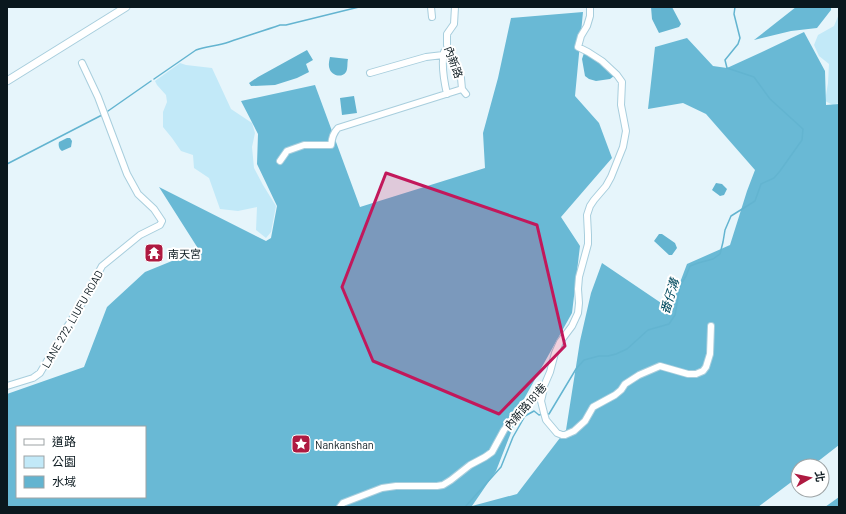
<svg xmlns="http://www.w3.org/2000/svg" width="846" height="514" viewBox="0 0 846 514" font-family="Barlow,'Noto Sans TC',sans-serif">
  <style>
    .green { fill: #c2e9f8 }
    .forest { fill: #69b9d5; fill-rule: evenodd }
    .water { fill: #63b4d0 }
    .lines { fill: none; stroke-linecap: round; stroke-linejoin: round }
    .stream { stroke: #63b4d0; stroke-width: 1.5 }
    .minor-casing { stroke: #a8cedd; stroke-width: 8 }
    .tertiary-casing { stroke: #a8cedd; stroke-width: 9 }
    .minor { stroke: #fff; stroke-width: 6 }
    .tertiary { stroke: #fff; stroke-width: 7 }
    .marked { fill: #c2185b; fill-opacity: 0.2; stroke: #c2185b; stroke-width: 3; stroke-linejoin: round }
    .labels { text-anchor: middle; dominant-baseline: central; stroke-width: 4; stroke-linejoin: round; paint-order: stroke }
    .street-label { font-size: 11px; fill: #0a181e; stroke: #fff }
    .poi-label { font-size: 11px; fill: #0a181e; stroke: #fff; text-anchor: start }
    .water-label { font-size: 12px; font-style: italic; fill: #00495d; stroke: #fff }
  </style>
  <rect width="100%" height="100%" fill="#e6f5fb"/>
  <!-- green -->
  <path class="green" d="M 839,14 L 839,103 L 833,105 L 825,101 L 828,83 L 829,64 L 819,56 L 814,45 L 818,35 L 834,26 Z
    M 180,63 L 186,65 L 212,68 L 231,109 L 252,123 L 255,133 L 252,147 L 254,168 L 263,185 L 276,206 L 271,232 L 266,238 L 256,230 L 257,207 L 238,211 L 220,209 L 209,178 L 194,168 L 193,155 L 181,151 L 172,138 L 163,127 L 163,112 L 167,102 L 166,95 L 157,85 L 155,81 Z"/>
  <!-- forest -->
  <path class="forest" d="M 796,7 L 831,7 L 831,10 L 817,28 L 791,31 L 754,40 Z
    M 583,12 L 575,96 L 599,123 L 612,158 L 561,217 L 580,246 L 572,313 L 524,399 L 496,471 L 472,506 L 517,494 L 566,430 L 580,341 L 591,293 L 602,263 L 670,309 L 687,264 L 730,245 L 747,191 L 755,170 L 706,114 L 683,103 L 648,109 L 655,47 L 687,38 L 713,66 L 727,68 L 762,52 L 804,32 L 825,71 L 826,105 L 839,104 L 839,445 L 812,466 L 798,466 L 798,477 L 758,507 L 7,507 L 7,394 L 84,367 L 107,307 L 145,272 L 199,250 L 159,187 L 266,241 L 271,238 L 277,206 L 257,164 L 258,134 L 241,101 L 315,85 L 360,207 L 485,168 L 483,133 L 498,78 L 511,18 ZM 17,427 L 145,427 L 145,497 L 17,497 Z
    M 839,497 L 839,507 L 825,507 Z"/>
  <!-- water -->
  <path class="water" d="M 651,7 L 672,7 L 681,24 L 679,27 L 659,33 L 652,19 Z
    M 307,50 L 313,60 L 306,64 L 309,72 L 297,78 L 275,85 L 251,86 L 249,83 L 258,77 Z
    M 584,53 L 599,63 L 614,76 L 610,79 L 596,81 L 589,79 L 585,76 L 582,59 Z
    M 330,57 L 348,59 C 347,63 348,69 346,72 C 342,78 333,76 330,70 C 328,66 329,62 330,57 Z
    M 354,96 L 357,113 L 342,115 L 340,98 Z
    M 67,138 L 70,138 L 72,141 L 71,147 L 62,151 C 59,149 58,145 59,142 Z
    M 716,183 L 722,184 L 727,189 L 724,195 L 720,196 L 712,190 Z
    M 659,234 L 662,234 L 675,243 L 677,248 L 672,255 L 669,255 L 654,241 Z"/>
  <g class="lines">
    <!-- stream -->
    <path class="stream" d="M 154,79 L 196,50 C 207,46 218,46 229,42 C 246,36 263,31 280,25 L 286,25 L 359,7
      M 108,111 L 151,81
      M 7,164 L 102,115
      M 547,414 L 549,414 L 576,369 L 584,360 L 599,356 L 608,356 L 616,354 L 627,349 L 648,330 L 669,324 L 675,315 L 680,286 L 686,276 L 690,266 L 698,263 L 713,259 L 720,254 L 723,242 L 725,230 L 731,216 L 755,201 L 761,184 L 774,178 L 780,171 L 802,140 L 803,129 L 770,99 L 754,77 L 727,68 L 725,60 L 738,44 L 740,38 L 734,14 L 735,7
      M 465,507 L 501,467 L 513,437 L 525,416 L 534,411 L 539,415 L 543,414"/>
    <!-- minor casing -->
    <g class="minor-casing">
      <path id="minor" d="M 431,7 L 432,17
        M 455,7 L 454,24 L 447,34 L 447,45 L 450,56 L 461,78 L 462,89 L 466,94
        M 444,52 C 441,65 444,81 447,94
        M 370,73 L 426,57 L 443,55
        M 280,161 L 287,151 L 304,145 L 331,145 C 332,138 333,133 338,128 L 462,89
        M 7,386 L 33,378 L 40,373 L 67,327 L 81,305 L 102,266 L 140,235 L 160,225 L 162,221 L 154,209 L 138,194 L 127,174 L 98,97 L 82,63
        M 544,388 L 541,401 L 544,413 L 546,420 L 557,433 L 562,435 L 565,435 L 574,431 L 585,421 L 593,407 L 615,395 L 621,390 L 625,384 L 639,375 L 660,366 L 688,374 L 696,374 L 703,371 L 706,367 L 710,354 L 711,326
        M 340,507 L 343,503 L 382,488 L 396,486 L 437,486 L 443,485 L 451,480 L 470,465 L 485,457 L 492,452 L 504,430 L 512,420 L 525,408 L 544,386 L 550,372 L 555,353 L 560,342 L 572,326 L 578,313 L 579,303 L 578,289 L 579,277 L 588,244 L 588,235 L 587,215 L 590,206 L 594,200 L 606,186 L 611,177 L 623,147 L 626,131 L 621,105 L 622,82 L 617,75 L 602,61 L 588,52 L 578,47 L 581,36 L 587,26 L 590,16 L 590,7"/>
    </g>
    <!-- tertiary casing -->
    <g class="tertiary-casing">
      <path id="tertiary" d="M 7,81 L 126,7"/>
    </g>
    <!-- minor -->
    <use href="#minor" class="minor"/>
    <!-- tertiary -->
    <use href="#tertiary" class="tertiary"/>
  </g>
  <!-- marked area -->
  <path class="marked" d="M 386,173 L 537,225 L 565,346 L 499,414 L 373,361 L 342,287 Z"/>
  <!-- icons -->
  <defs>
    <g id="temple-square" transform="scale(1)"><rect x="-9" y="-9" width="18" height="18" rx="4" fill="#ae1a41" stroke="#fff"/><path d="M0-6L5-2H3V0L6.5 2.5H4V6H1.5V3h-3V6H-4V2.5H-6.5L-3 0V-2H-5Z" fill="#fff"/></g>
    <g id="sight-square" transform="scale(1)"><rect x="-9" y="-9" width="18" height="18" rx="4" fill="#ae1a41" stroke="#fff"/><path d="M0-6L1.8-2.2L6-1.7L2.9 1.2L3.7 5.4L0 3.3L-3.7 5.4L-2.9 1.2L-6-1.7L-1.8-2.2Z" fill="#fff"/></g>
  </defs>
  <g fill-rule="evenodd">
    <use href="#temple-square" x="154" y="253"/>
    <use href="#sight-square" x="301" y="444"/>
  </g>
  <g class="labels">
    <!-- street labels -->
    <g class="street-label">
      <text transform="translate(454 62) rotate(70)">內新路</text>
      <text transform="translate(72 319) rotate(-60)">LANE 272, LIUFU ROAD</text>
      <text transform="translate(525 406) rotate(-49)">內新路181巷</text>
    </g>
    <!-- poi labels -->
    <g class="poi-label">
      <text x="168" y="253">南天宮</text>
      <text x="315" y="444">Nankanshan</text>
    </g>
    <!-- water labels -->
    <g class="water-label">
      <text transform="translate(669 296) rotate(-73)">番仔溝</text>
    </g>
  </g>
  <!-- border -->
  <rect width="846" height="514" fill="none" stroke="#0a181e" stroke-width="16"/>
  <!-- legend -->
  <rect x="16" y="426" width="130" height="72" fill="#ffffff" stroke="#9da3a5"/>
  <rect x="24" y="439" width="20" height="6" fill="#ffffff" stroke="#9da3a5"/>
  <text x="52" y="446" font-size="12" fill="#0a181e">道路</text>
  <rect x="24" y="456" width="20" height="12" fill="#c2e9f8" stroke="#9da3a5"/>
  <text x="52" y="466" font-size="12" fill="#0a181e">公園</text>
  <rect x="24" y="476" width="20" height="12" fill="#63b4d0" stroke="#9da3a5"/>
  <text x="52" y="486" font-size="12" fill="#0a181e">水域</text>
  <!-- north arrow -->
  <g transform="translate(810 478) rotate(81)"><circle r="19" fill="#ffffff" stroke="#9da3a5"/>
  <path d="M0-3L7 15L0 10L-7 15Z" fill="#ae1a41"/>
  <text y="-6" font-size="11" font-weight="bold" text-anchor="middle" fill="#0a181e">北</text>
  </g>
</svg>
